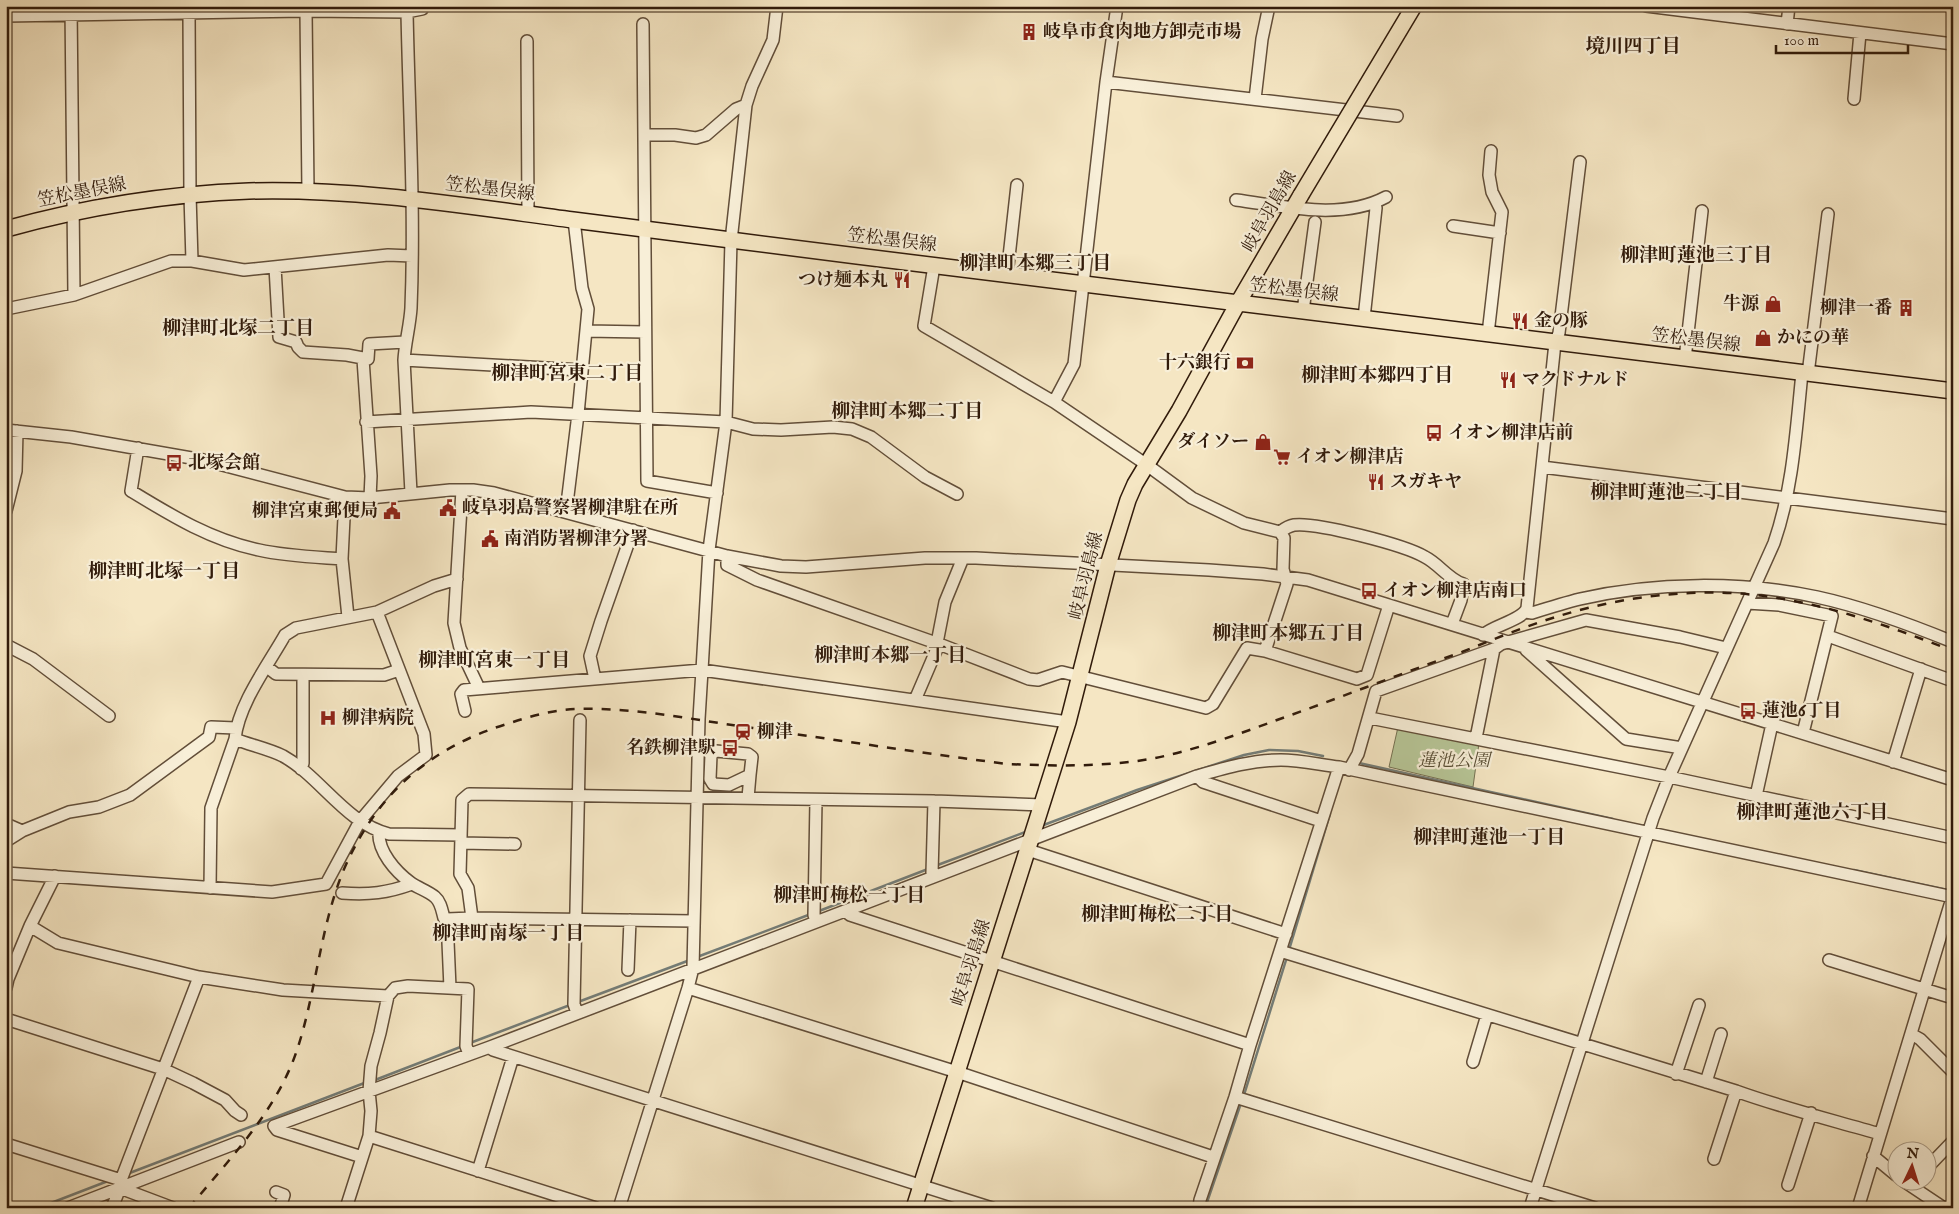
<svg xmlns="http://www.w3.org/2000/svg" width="1959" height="1214" viewBox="0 0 1959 1214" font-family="'IM FELL English','Noto Serif JP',serif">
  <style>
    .green { fill: #b7c697; stroke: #747051 }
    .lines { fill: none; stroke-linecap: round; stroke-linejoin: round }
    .stream { stroke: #747c76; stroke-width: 2.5 }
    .minor-casing { stroke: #624e39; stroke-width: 14 }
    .major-casing { stroke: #311b0b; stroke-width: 18 }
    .minor { stroke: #f8efd8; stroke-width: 11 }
    .major { stroke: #f5e6c3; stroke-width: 15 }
    .rail { stroke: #311b0b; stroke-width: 2.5; stroke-dasharray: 9 9; stroke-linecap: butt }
    .major-bridge-casing { stroke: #311b0b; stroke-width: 18; stroke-linecap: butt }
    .major-bridge { stroke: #f5e6c3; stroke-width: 15 }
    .labels { text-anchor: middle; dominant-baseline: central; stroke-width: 4.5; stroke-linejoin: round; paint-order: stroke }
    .poi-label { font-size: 18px; font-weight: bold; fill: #311b0b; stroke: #f8efd8; text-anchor: start }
    .street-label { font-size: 18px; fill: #311b0b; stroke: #f8efd8 }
    .park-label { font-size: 18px; font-style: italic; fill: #594e35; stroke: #f8efd8 }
    .neighbourhood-label { font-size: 19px; font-weight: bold; fill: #311b0b; stroke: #f8efd8 }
  </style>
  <rect width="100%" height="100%" fill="#f5e6c3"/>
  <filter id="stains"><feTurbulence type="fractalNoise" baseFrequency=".004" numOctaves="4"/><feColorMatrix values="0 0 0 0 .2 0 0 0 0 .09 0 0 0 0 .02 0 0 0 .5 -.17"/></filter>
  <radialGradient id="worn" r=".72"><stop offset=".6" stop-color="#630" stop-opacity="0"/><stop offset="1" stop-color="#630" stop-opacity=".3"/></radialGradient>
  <!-- green -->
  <path class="green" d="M 1398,727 L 1479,743 L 1473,787 L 1389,767 Z"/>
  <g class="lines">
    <!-- stream -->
    <path class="stream" d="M 1359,763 L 1613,819
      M 1041,826 L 1137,790 L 1244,755 L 1269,750 L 1298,751 L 1323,756
      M 935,866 L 1028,831
      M 1854,870 L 1948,890
      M 819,911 L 928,869
      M 1289,950 L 1330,814
      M 697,957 L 811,914
      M 578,1002 L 690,960
      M 470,1043 L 570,1005
      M 375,1080 L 463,1046
      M 1244,1095 L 1287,957
      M 127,1174 L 367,1082
      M 38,1208 L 108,1181
      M 1205,1208 L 1241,1103"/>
    <!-- minor casing -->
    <g class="minor-casing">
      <path id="minor" d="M 71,6 L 74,295
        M 1646,6 L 1953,44
        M 306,11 L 308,192
        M 407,12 C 409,111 415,209 411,308 C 410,325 405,343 404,360 L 411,493
        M 189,13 L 190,195 L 192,261
        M 6,16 L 306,11 L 407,12 L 422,9 L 422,6
        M 643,24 L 647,481 L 717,493
        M 1787,24 L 1789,6
        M 527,41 L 528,214
        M 1106,82 L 1397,116
        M 1255,99 L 1262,39 L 1269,6
        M 1854,99 L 1860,33
        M 645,135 L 675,135 L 696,138 L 706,135 L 736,109 L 746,105
        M 1236,200 C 1284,206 1341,221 1386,197
        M 1453,226 L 1500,233
        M 934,266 L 924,326 L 1054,402 L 1147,465 L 1192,498 L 1244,523 L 1280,532 L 1284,538 L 1283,569 L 1287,584 L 1265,651
        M 275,267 L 279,337 L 296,342 L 298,347 L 303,352 L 347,355 L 368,359 L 369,344 L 405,342
        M 1007,275 L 1017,185
        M 6,309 L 74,295 L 171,261 L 192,261 L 244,270 L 388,255 L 412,256
        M 1303,311 L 1315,222
        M 1364,318 L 1376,208 L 1375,204
        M 586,331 L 645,332
        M 1488,334 L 1502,212 L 1492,192 L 1489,175 L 1491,151
        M 363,359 L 371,476 L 370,498
        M 1685,359 L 1702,211
        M 404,360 L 581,370
        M 1808,374 L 1828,214
        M 1054,402 L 1074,364 L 1106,82 L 1117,6
        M 366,422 L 531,412 L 726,422 L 753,429 L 781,430 L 833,427 L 852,429 L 871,437 L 925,477 L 957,494
        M 6,430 L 71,437 L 203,460 L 345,497 L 370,498 L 450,490 L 473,490 L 494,493 L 727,556 L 781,566 L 806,567 L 925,558 L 976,558 L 1209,570 L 1263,574 L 1308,580 L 1953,780
        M 138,448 L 131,491 C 172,516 211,540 259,550 C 286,556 315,557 342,559
        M 1542,467 L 1953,519
        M 462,490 L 454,623 L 460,648 L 477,684 L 477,689
        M 345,497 L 342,559 L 348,617
        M 6,511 L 16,471 L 17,431
        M 566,512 L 578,414 L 588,309 L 582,288 L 574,220
        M 1280,532 C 1284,529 1288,526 1294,525 C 1316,522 1405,545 1425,557 C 1439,564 1448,579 1463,584 L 1461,600 L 1452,624
        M 727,556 L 727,565 L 757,580 L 939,644 L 1029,679 L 1038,680 L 1062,672 L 1206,708 L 1213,704 L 1247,648 L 1265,651 L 1357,679 L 1367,675 L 1389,605
        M 1747,603 L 1779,605 L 1832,616 L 1803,733
        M 1526,612 L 1532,613 C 1548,608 1564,603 1580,599 C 1654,582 1742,581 1817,597 C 1863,607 1909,624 1953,642
        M 1483,635 C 1494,625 1523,620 1527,608 L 1555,343 L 1559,333 L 1580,162
        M 1828,636 L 1953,681
        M 937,643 L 945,602 L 963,558
        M 6,645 L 33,659 L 109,716
        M 1526,650 L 1626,739 L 1682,748
        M 267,667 L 276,674 L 384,675 L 399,670
        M 595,679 L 590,656 L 601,621 L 633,530
        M 915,700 L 939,644
        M 465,711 L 461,694 L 464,690 L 702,670 L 1068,722
        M 1370,718 L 1669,777 L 1953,838
        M 1476,738 L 1494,649
        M 235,739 C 250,745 269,749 283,756 C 321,777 345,823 389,834 L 461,835
        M 1893,762 L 1921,669
        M 301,769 L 303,763 L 303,675
        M 1349,770 L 1358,754 L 1376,691 L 1494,649 L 1501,644 L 1586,620 L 1680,637 L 1726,648
        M 1197,776 L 1203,782 L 1321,821
        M 1756,796 L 1772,724
        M 748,798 L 750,775 L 729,785 L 713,784 L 710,779 L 711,755 L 716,751 L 748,754 L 752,757 L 750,775
        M 816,800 L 814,915 L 816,921
        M 6,824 L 22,831
        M 379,831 C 377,851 396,872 411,883 C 418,888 428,891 435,897 C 441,902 442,911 444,918 L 447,919 L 450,988
        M 6,841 L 22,831 L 69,812 L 99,807 L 130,795 L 209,737 L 211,727 L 236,728
        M 461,843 L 515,844
        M 1028,850 L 1286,934
        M 6,873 L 272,892 L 326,884 L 360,821 L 398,776 L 426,755 L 424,734 L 377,612
        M 933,877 L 932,873 L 934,801
        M 210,888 L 211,808 L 235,739 C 238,705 268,665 285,635 L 296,628 L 377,612 L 434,586 L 457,579
        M 342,893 C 369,895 387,893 412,884
        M 845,911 L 850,915 L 1250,1045
        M 472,918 L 468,888 L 460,874 L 462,800 L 469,794 L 934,801 L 1042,805
        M 447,919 L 472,918 L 694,921
        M 30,926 L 58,943 L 199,977 L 283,990 L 388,996
        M 1280,951 L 1736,1091 C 1783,1108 1832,1120 1880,1134
        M 1829,960 L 1953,998
        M 628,970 L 630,920
        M 6,988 L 8,979 L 30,926 L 55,876
        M 688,988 L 957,1072 L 1213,1157
        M 577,1013 L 574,1004 L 580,720
        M 6,1019 L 163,1069 L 193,1083 L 225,1100 L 235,1111 L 241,1115
        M 1911,1034 L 1920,1039 L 1953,1072
        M 490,1047 L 493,1050 L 992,1208
        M 1473,1062 L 1487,1015
        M 1676,1074 L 1699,1005
        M 1706,1082 L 1721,1034
        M 1235,1097 L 1595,1208
        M 369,1136 L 596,1208
        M 6,1144 L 121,1180
        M 1873,1156 L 1896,1175
        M 362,1157 L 277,1130 L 274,1126 L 490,1047 L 1197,776 C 1225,768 1252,760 1281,760 C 1300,760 1321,765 1339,767 L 1953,897
        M 1714,1159 L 1736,1091
        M 1926,1169 L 1953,1141
        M 478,1171 L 513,1057
        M 1905,1182 L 1944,1208
        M 1788,1185 L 1811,1113
        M 120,1188 L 173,1208
        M 276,1192 L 284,1195 L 280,1208
        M 68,1208 L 239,1142
        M 112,1208 L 120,1188 L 121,1180 L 199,977
        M 346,1208 L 369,1136 L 371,1111 L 369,1091 L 371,1066 L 380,1033 L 388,996 L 395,988 L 408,986 L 468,989 L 466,1046 L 469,1054
        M 619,1208 L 688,988 L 693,968 L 699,719 L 702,670 L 709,550 L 726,422 L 731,241 L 746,105 L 752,86 L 773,40 L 777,6
        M 1199,1208 L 1200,1200 L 1235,1097 L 1250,1045 L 1339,767
        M 1530,1208 L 1653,818 L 1669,777 L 1774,543 C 1793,488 1796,431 1802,373
        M 1858,1208 L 1953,895"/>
    </g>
    <!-- major casing -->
    <g class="major-casing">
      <path id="major" d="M 6,229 C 85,207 168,194 249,191 C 357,188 466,206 573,220 C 668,232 762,244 857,256 C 1222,301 1587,348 1953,391
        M 914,1208 L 1068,722 L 1108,565 L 1128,500 L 1135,484 L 1179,411 L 1238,303 L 1301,195"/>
    </g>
    <!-- minor -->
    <use href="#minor" class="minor"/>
    <!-- major -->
    <use href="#major" class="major"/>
    <!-- rail -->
    <path class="rail" d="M 189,1208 C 230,1158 278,1110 298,1047 C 316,991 320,930 342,874 C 374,796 429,747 510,723 C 531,716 553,710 575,709 C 635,707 694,720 753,728 C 837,740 922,753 1007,764 C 1055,766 1103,767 1150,759 C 1193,751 1236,735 1277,720 C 1339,698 1400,674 1462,652 C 1494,639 1526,626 1559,616 C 1601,603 1646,595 1690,593 C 1782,588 1869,618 1953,651"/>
    <!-- major-bridge casing -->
    <g class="major-bridge-casing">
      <path id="major-bridge" d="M 1301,195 L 1414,6"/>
    </g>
    <!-- major-bridge -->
    <use href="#major-bridge" class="major-bridge"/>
  </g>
  <!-- icons -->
  <defs>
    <g id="building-bare" transform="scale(1.35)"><path d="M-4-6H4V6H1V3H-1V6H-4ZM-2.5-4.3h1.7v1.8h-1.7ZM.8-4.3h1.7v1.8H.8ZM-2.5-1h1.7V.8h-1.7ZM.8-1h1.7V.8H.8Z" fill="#8f2418" stroke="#f8efd8" stroke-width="2.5" paint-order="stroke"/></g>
    <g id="restaurant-bare" transform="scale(1.35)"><path d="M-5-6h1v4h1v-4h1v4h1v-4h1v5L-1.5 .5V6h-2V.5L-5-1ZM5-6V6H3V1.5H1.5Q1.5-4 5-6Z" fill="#8f2418" stroke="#f8efd8" stroke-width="2.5" paint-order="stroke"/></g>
    <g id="shop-bare" transform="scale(1.35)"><path d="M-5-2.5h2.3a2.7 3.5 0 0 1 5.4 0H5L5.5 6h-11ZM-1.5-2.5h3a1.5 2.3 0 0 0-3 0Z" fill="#8f2418" stroke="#f8efd8" stroke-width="2.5" paint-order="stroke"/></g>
    <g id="bank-bare" transform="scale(1.35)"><path d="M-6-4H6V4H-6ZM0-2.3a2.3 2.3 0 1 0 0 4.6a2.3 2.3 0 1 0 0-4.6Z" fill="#8f2418" stroke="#f8efd8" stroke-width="2.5" paint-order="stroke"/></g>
    <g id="bus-bare" transform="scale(1.35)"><path d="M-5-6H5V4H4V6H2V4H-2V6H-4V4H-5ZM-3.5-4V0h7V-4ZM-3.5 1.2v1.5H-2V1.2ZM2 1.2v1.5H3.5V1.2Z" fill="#8f2418" stroke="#f8efd8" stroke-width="2.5" paint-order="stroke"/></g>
    <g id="supermarket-bare" transform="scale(1.35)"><path d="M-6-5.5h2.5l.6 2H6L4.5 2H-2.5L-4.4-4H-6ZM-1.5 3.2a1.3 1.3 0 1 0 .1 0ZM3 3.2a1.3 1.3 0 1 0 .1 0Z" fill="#8f2418" stroke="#f8efd8" stroke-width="2.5" paint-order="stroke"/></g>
    <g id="civic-bare" transform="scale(1.35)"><path d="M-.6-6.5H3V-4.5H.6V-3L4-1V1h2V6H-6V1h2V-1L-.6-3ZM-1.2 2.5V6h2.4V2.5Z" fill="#8f2418" stroke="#f8efd8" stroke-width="2.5" paint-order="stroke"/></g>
    <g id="hospital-bare" transform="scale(1.35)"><path d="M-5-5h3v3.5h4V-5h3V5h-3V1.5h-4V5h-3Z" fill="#8f2418" stroke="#f8efd8" stroke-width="2.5" paint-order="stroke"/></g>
    <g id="station-bare" transform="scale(1.35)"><path d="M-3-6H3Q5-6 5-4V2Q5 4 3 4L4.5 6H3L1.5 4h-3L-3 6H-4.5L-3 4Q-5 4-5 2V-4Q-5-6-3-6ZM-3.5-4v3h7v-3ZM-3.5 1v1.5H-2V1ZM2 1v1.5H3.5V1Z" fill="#8f2418" stroke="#f8efd8" stroke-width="2.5" paint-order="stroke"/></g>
  </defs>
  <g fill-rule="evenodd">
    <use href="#building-bare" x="1029" y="32"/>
    <use href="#restaurant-bare" x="902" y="280"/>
    <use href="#shop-bare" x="1773" y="304"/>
    <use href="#building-bare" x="1906" y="308"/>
    <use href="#restaurant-bare" x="1520" y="321"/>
    <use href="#shop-bare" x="1763" y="338"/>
    <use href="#bank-bare" x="1245" y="363"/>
    <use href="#restaurant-bare" x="1508" y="380"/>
    <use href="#bus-bare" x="1434" y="433"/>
    <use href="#shop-bare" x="1263" y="442"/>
    <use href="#supermarket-bare" x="1282" y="457"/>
    <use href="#bus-bare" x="174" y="463"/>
    <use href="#restaurant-bare" x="1376" y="482"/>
    <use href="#civic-bare" x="448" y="508"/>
    <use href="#civic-bare" x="392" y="511"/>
    <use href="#civic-bare" x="490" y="539"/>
    <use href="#bus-bare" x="1369" y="591"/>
    <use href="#bus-bare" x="1748" y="711"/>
    <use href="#hospital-bare" x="328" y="718"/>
    <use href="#station-bare" x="743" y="732"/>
    <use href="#bus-bare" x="730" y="748"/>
  </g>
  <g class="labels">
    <!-- poi labels -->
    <g class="poi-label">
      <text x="1043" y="32">岐阜市食肉地方卸売市場</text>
      <text x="888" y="280" text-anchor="end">つけ麺本丸</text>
      <text x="1759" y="304" text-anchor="end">牛源</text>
      <text x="1892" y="308" text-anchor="end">柳津一番</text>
      <text x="1534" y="321">金の豚</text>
      <text x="1777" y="338">かにの華</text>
      <text x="1231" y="363" text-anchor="end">十六銀行</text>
      <text x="1522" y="380">マクドナルド</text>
      <text x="1448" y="433">イオン柳津店前</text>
      <text x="1249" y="442" text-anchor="end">ダイソー</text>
      <text x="1296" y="457">イオン柳津店</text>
      <text x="188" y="463">北塚会館</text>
      <text x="1390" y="482">スガキヤ</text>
      <text x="462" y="508">岐阜羽島警察署柳津駐在所</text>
      <text x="378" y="511" text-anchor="end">柳津宮東郵便局</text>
      <text x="504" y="539">南消防署柳津分署</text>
      <text x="1383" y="591">イオン柳津店南口</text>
      <text x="1762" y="711">蓮池6丁目</text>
      <text x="342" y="718">柳津病院</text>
      <text x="757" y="732">柳津</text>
      <text x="716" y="748" text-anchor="end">名鉄柳津駅</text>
    </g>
    <!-- street labels -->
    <g class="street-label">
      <text transform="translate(490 190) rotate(7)">笠松墨俣線</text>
      <text transform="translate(82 193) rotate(-11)">笠松墨俣線</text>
      <text transform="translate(1270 212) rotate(-60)">岐阜羽島線</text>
      <text transform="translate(892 241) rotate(7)">笠松墨俣線</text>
      <text transform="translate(1294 291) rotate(7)">笠松墨俣線</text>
      <text transform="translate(1696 341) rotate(7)">笠松墨俣線</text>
      <text transform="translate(1087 576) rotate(-76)">岐阜羽島線</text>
      <text transform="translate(972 963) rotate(-72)">岐阜羽島線</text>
    </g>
    <!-- park labels -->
    <g class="park-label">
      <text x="1454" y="761">蓮池公園</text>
    </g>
    <!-- neighbourhood labels -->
    <g class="neighbourhood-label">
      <text x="1633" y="47">境川四丁目</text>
      <text x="1696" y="256">柳津町蓮池三丁目</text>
      <text x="1035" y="264">柳津町本郷三丁目</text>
      <text x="238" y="329">柳津町北塚二丁目</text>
      <text x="567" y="374">柳津町宮東二丁目</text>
      <text x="1377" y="376">柳津町本郷四丁目</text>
      <text x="907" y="412">柳津町本郷二丁目</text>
      <text x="1666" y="493">柳津町蓮池二丁目</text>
      <text x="164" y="572">柳津町北塚一丁目</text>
      <text x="1288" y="634">柳津町本郷五丁目</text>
      <text x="890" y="656">柳津町本郷一丁目</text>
      <text x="494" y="661">柳津町宮東一丁目</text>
      <text x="1812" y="813">柳津町蓮池六丁目</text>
      <text x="1489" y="838">柳津町蓮池一丁目</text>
      <text x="849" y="896">柳津町梅松一丁目</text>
      <text x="1157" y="915">柳津町梅松二丁目</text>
      <text x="508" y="934">柳津町南塚一丁目</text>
    </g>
  </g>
  <!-- margin -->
  <rect width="1959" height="1214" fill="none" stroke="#f5e6c3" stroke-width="25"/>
  <rect x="8" y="8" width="1944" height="1199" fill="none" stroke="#311b0b" stroke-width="2.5"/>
  <rect x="12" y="12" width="1934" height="1189" fill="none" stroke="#311b0b"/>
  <!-- north arrow -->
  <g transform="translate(1912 1166) rotate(4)"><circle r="24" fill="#f8efd8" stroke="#a89a86"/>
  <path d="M0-4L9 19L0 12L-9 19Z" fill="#8f2418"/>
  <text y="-8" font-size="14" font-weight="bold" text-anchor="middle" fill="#311b0b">N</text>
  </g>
  <!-- scale -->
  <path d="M1776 45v8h132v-8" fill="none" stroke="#311b0b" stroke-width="2.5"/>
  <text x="1784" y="45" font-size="15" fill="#311b0b" stroke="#f8efd8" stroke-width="4" paint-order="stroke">100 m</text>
  <rect width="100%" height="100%" filter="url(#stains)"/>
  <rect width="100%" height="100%" fill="url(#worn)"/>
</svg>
